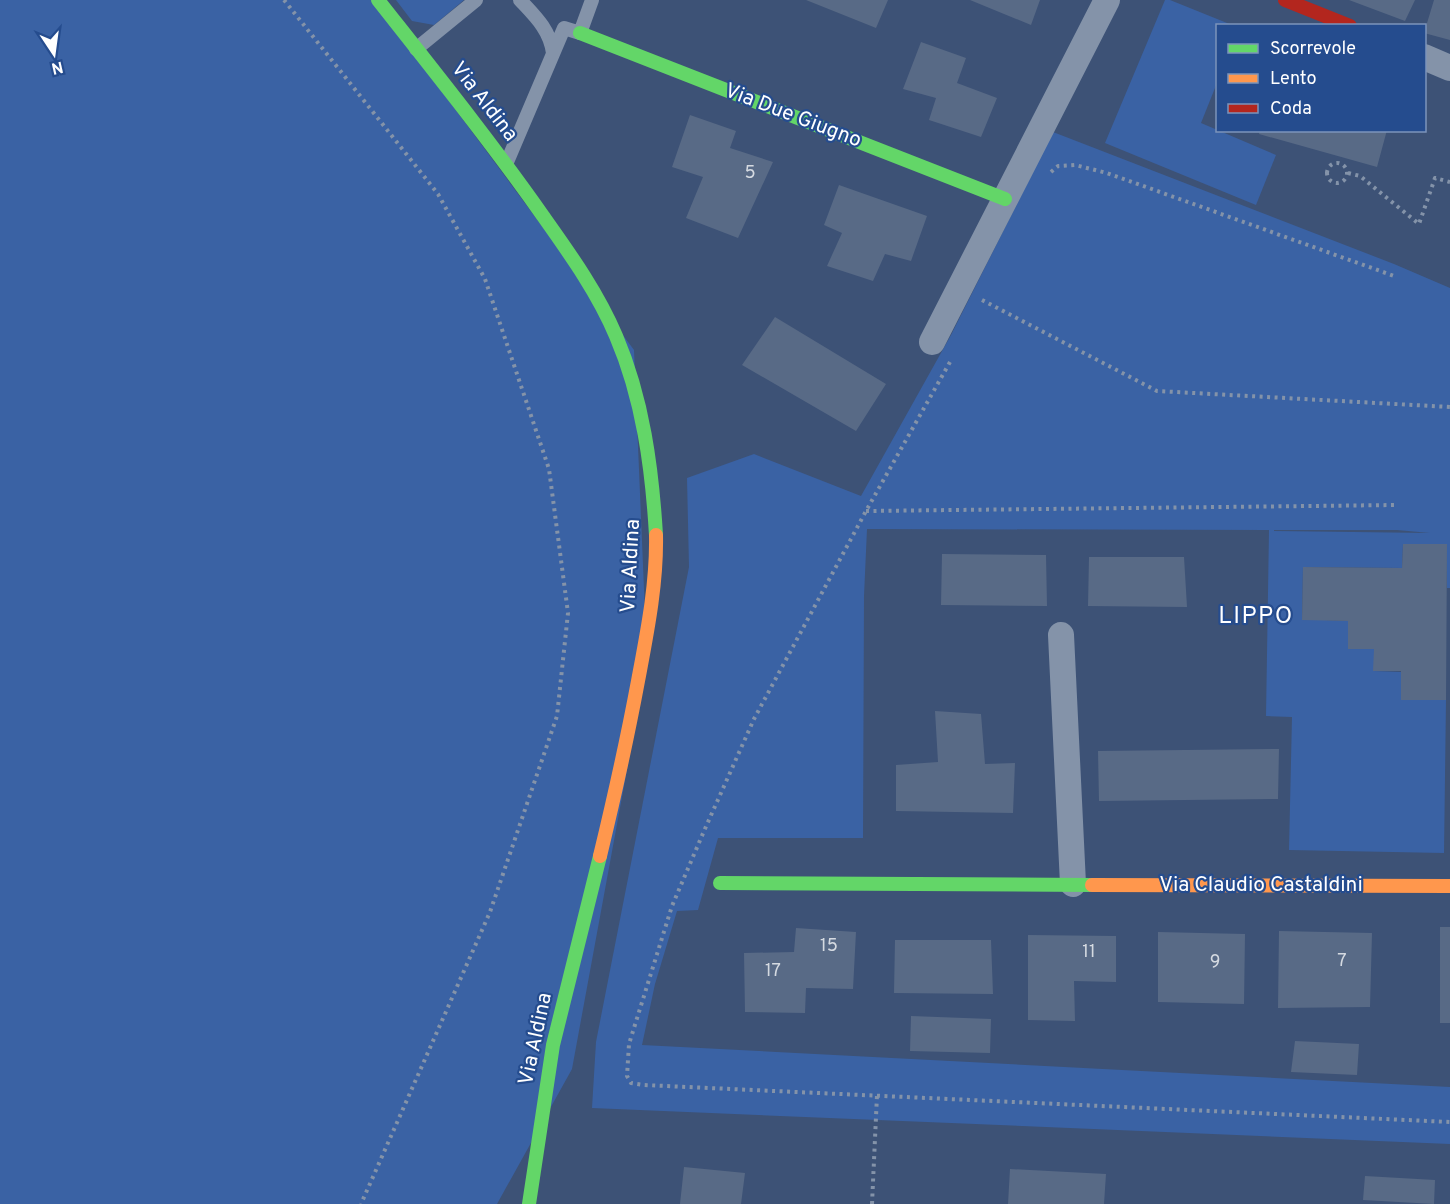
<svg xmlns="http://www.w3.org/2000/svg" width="1450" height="1204" viewBox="0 0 1450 1204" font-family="Overpass,sans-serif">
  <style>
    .green { fill: #3a62a4; fill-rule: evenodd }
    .building { fill: #586a86 }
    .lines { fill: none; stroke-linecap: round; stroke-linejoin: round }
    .path { stroke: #8493a9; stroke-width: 4; stroke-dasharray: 3 4.5; stroke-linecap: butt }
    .lane { stroke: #8493a9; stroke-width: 14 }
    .street { stroke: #8493a9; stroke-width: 26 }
    .fast { stroke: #63d668; stroke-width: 14 }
    .slow { stroke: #ff974d; stroke-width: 14 }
    .jam { stroke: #b3261e; stroke-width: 14 }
    .labels { text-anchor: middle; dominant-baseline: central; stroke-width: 4.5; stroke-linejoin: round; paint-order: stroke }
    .number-label { font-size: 18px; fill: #d5dae1 }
    .street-label { font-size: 21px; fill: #fff; stroke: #254c8e }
    .quarter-label { font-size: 24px; letter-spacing: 1.5px; fill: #fff; stroke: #254c8e }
  </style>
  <rect width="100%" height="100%" fill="#3d5276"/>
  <!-- green -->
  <path class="green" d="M 0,0 L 374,0 L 634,350 L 647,661 L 572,1069 L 497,1204 L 0,1204 Z
    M 396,0 L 464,0 L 434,25 L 412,21 Z
    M 1165,0 L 1170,0 L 1232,25 L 1218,26 L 1217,83 L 1201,123 L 1276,155 L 1256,205 L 1105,143 Z
    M 1053,132 L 1394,264 L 1450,288 L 1450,588 L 1447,588 L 1446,544 L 1403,544 L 1402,568 L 1303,567 L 1302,619 L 1348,621 L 1348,649 L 1374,649 L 1374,671 L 1401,672 L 1401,700 L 1446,700 L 1444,853 L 1289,850 L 1292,717 L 1266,716 L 1269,530 L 867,529 L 864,596 L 863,838 L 718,838 L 698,910 L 677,911 L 655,984 L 642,1045 L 1450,1087 L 1450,1144 L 592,1108 L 596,1042 L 689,567 L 687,478 L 754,454 L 861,496 L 951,335 ZM 1274,530 L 1397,530 L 1430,533 L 1274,531 Z"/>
  <!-- building -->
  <path class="building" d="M 806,0 L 888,0 L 876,28 Z
    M 970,0 L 1040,0 L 1031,25 Z
    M 1349,0 L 1415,0 L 1405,21 Z
    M 1434,0 L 1450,0 L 1450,40 L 1424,33 Z
    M 921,42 L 966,58 L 957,83 L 997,98 L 981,137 L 929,120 L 936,98 L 903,89 Z
    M 690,115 L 736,131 L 730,148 L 773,162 L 738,238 L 686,218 L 703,177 L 672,167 Z
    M 1260,130 L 1387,130 L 1377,167 L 1259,134 Z
    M 839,185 L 927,216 L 911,261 L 885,254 L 873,281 L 827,266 L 842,233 L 824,225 Z
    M 775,317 L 886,384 L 856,431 L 742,365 Z
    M 1403,544 L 1447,544 L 1446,700 L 1401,700 L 1401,671 L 1373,671 L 1374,649 L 1348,649 L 1348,621 L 1302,620 L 1303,567 L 1402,568 Z
    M 942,554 L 1046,555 L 1047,606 L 941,605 Z
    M 1089,557 L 1184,557 L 1187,607 L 1088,606 Z
    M 935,711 L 981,714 L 985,764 L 1015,763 L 1013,813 L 896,811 L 896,765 L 938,762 Z
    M 1279,749 L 1278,799 L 1099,801 L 1098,751 Z
    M 1440,927 L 1450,927 L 1450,1023 L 1440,1023 Z
    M 796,928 L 856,932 L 853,989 L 806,988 L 805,1013 L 745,1012 L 744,953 L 794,952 Z
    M 1279,931 L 1372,933 L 1370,1007 L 1278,1008 Z
    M 1158,932 L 1245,934 L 1244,1004 L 1158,1002 Z
    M 1028,935 L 1116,936 L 1116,982 L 1074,981 L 1075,1021 L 1028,1020 Z
    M 895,940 L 991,940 L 993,994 L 894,993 Z
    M 911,1016 L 991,1019 L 990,1053 L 910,1051 Z
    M 1295,1041 L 1359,1044 L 1357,1075 L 1291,1072 Z
    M 684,1167 L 745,1173 L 741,1204 L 680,1204 Z
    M 1010,1169 L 1106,1174 L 1104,1204 L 1008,1204 Z
    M 1365,1176 L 1435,1180 L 1434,1204 L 1363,1200 Z"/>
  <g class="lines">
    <!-- path -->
    <path class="path" d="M 284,0 L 438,194 L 485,279 L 549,469 L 568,613 L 557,716 L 490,912 L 361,1204
      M1327 173a10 10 0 1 1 20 0a10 10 0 1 1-20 0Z
      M 1051,172 L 1058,166 L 1075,165 L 1107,173 L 1397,277
      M 1348,173 L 1360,176 L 1419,224 L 1435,178 L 1450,182
      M 982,300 L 1157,391 L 1450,407
      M 950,362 L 866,511 L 754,719 L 704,831 L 672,906 L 629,1044 L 627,1076 L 631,1083 L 644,1085 L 1450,1122
      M 866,511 L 1397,505
      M 872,1204 L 877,1095"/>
    <!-- lane -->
    <path class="lane" d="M 520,0 C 535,16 550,30 553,53
      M 416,49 L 476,0
      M 507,162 L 564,28 L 580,33 L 592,0"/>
    <!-- street -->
    <path class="street" d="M 1424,57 L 1450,68
      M 932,342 L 1107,0
      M 1061,635 L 1073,884"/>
    <!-- fast -->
    <path class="fast" d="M 378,0 C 434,71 491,142 543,216 C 570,254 598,293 616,336 C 643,399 652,468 656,535
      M 580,33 L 1005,199
      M 720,883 L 1092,885
      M 529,1204 L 553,1045 L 600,856"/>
    <!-- slow -->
    <path class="slow" d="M 600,856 C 614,798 627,740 638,681 C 647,633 657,584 656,535
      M 1092,885 L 1450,886"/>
    <!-- jam -->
    <path class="jam" d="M 1285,0 L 1350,26"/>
  </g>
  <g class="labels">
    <!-- number labels -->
    <g class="number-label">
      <text x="750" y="173">5</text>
      <text x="829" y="946">15</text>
      <text x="1089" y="952">11</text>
      <text x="1342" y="961">7</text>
      <text x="1215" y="962">9</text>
      <text x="773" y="971">17</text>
    </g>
    <!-- street labels -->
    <g class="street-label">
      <text transform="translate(484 102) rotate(52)">Via Aldina</text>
      <text transform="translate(793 116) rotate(21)">Via Due Giugno</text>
      <text transform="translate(631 566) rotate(-87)">Via Aldina</text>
      <text x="1261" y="885">Via Claudio Castaldini</text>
      <text transform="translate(536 1039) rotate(-78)">Via Aldina</text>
    </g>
    <!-- quarter labels -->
    <g class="quarter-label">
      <text x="1256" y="617">LIPPO</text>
    </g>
  </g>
  <!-- legend -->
  <rect x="1216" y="24" width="210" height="108" fill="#254c8e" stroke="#7c94bb" stroke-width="1.5"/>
  <rect x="1228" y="44" width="30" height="9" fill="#63d668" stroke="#7c94bb" stroke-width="1.5"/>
  <text x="1270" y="54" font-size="18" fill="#ffffff">Scorrevole</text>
  <rect x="1228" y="74" width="30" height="9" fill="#ff974d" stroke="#7c94bb" stroke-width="1.5"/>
  <text x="1270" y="84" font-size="18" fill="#ffffff">Lento</text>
  <rect x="1228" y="104" width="30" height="9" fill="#b3261e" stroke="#7c94bb" stroke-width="1.5"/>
  <text x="1270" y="114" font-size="18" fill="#ffffff">Coda</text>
  <!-- north arrow -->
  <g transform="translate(54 54) rotate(167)" stroke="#254c8e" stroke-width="4.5" paint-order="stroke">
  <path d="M0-4.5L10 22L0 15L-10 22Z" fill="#ffffff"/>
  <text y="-9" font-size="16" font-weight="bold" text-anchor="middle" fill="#ffffff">N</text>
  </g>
</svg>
